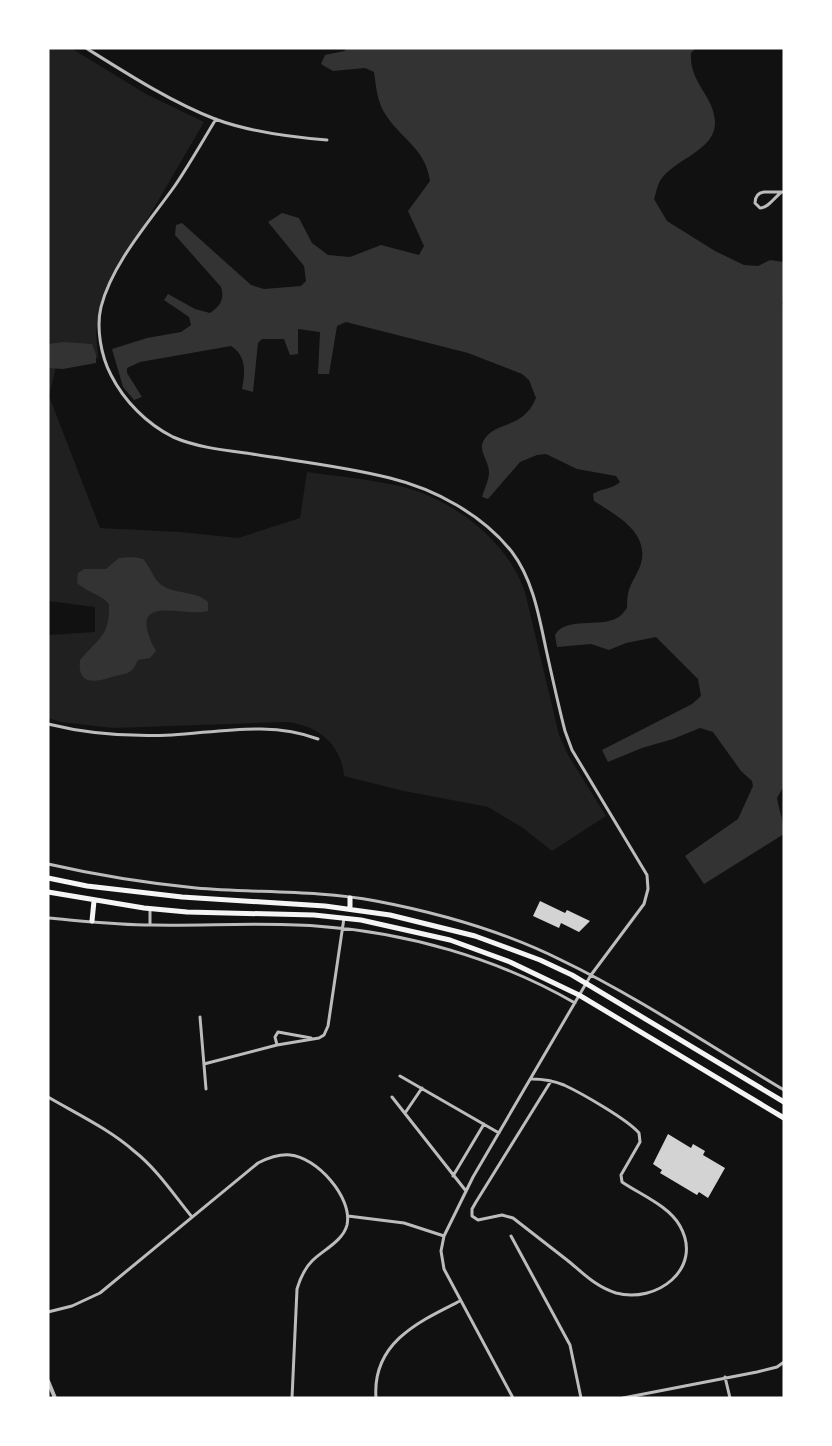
<svg xmlns="http://www.w3.org/2000/svg" width="832" height="1446" viewBox="0 0 832 1446" font-family="Rubik,sans-serif">
  <style>
    .green { fill: #202020 }
    .water { fill: #333 }
    .building { fill: #d3d3d3 }
    .lines { fill: none; stroke-linecap: round; stroke-linejoin: round }
    .minor { stroke: #bcbcbc; stroke-width: 3 }
    .tertiary { stroke: #bcbcbc; stroke-width: 4 }
    .primary { stroke: #f5f5f5; stroke-width: 5 }
  </style>
  <rect width="100%" height="100%" fill="#111"/>
  <!-- green -->
  <path class="green" d="M 48,48 L 71,48 L 146,94 L 204,122 L 102,297 L 96,332 L 98,358 L 57,362 L 49,396 L 100,528 L 180,532 L 238,538 L 300,518 L 307,472 C 336,476 366,479 395,485 C 449,496 507,539 525,592 L 559,735 L 568,755 L 606,816 L 552,851 L 523,828 L 488,807 L 404,791 L 344,776 C 341,743 317,725 286,722 L 113,728 L 61,722 L 48,718 L 48,635 L 95,632 L 95,607 L 48,601 Z"/>
  <!-- water -->
  <path class="water" d="M 347,48 L 696,48 L 691,53 C 689,83 714,95 715,122 C 716,151 673,159 660,181 C 657,186 656,194 654,199 L 667,221 L 715,251 L 744,265 L 758,266 L 770,260 L 784,262 L 784,296 L 782,304 L 784,306 L 784,786 L 777,798 C 779,811 784,821 784,834 L 704,884 L 685,856 L 738,819 L 753,786 L 752,781 L 741,771 L 713,732 L 700,728 L 673,739 L 642,748 L 608,762 L 602,750 L 692,704 L 701,696 L 698,679 L 656,637 L 626,643 L 609,650 L 591,644 L 557,647 L 555,635 C 566,616 599,628 617,618 C 621,616 624,612 627,608 C 627,604 627,599 628,594 C 630,582 640,572 642,559 C 646,530 614,514 594,501 L 593,494 C 602,488 613,489 620,482 L 616,476 L 577,469 L 546,454 L 537,455 L 520,462 L 488,499 L 482,497 C 484,490 488,482 489,474 C 490,461 477,451 484,440 C 494,421 523,430 536,398 L 529,380 L 522,374 L 468,353 L 346,322 L 337,326 L 329,374 L 318,374 L 320,332 L 298,329 L 298,354 L 290,355 L 284,339 L 262,339 L 258,343 L 253,392 L 242,389 C 245,373 247,356 231,346 L 140,362 L 127,368 L 127,373 L 142,397 L 134,400 L 123,387 L 112,349 L 147,338 L 181,332 L 191,325 L 189,317 L 164,300 L 168,294 L 195,309 L 210,313 C 220,306 225,299 221,287 L 175,235 L 176,225 L 182,223 L 251,285 L 264,289 L 301,286 L 306,281 L 304,266 L 268,222 L 282,213 L 299,218 L 312,243 L 328,255 L 350,257 L 381,245 L 419,255 L 424,246 L 408,211 L 430,181 C 426,148 399,138 384,112 C 377,100 376,86 374,72 L 365,68 L 333,71 L 321,64 L 325,55 L 344,51 Z
    M 64,342 L 92,344 L 96,355 L 96,363 L 63,369 L 48,368 L 48,344 Z
    M 134,557 L 143,559 C 151,567 153,580 163,586 C 177,595 195,590 208,602 L 208,611 C 184,618 123,590 156,651 L 150,658 L 138,660 C 130,677 127,672 112,677 C 94,683 77,685 80,660 C 99,638 110,636 109,604 C 100,594 87,592 77,583 L 78,573 L 84,569 L 106,569 L 119,558 Z"/>
  <!-- building -->
  <path class="building" d="M 540,901 L 565,913 L 567,910 L 590,921 L 579,932 L 561,923 L 559,928 L 533,916 Z
    M 668,1134 L 691,1148 L 693,1144 L 705,1151 L 703,1155 L 725,1168 L 708,1198 L 699,1192 L 697,1195 L 660,1173 L 662,1170 L 653,1164 Z"/>
  <g class="lines">
    <!-- minor -->
    <path class="minor" d="M 86,48 C 126,73 171,102 215,119 C 250,132 289,137 327,140
      M 216,119 C 202,142 189,165 174,187 C 149,222 112,264 101,307 C 96,328 101,356 111,375 C 124,401 147,424 173,437 C 196,447 222,450 246,453 C 294,461 343,466 390,478 C 435,489 483,515 512,552 C 533,580 539,616 546,649 C 552,676 558,704 565,731 L 572,750 L 647,875 L 648,889 L 644,904 L 591,975 L 473,1177 L 444,1236 L 441,1251 L 444,1269 L 513,1398
      M 764,192 L 782,192 C 774,197 769,208 760,208 L 755,203 C 755,197 757,193 764,192 Z
      M 48,724 C 88,734 131,737 172,735 C 220,732 271,721 318,739
      M 48,864 C 96,875 146,883 196,888 C 255,893 317,890 376,901 C 439,913 503,931 561,960 C 638,997 710,1046 784,1090
      M 150,909 L 150,925
      M 48,918 C 83,921 118,925 152,925 C 207,926 261,922 316,926 C 405,932 497,958 575,1003
      M 200,1017 L 206,1089
      M 277,1045 L 275,1037 L 278,1032 L 311,1038
      M 204,1064 L 277,1045 L 319,1038 L 324,1035 L 328,1026 L 344,918
      M 400,1076 L 499,1133
      M 532,1079 C 543,1079 554,1081 564,1085 C 581,1093 627,1119 639,1133 L 640,1142 L 621,1175 L 622,1182 C 641,1195 669,1206 680,1226 C 704,1269 656,1304 616,1293 C 596,1287 583,1273 567,1260 C 549,1246 531,1232 513,1218 L 502,1215 L 478,1220 L 472,1216 L 472,1209 L 476,1202 L 551,1081
      M 48,1097 C 77,1114 109,1129 134,1151 C 157,1169 174,1195 192,1217
      M 392,1097 L 466,1191
      M 405,1113 L 422,1088
      M 453,1176 L 484,1124
      M 348,1216 L 404,1223 L 444,1236
      M 511,1236 L 570,1345 L 581,1398
      M 48,1312 L 72,1306 L 100,1293 L 258,1163 C 268,1158 279,1154 290,1155 C 316,1157 353,1197 347,1225 C 343,1241 323,1250 312,1261 C 304,1269 300,1279 297,1289 L 292,1398
      M 725,1377 L 730,1398
      M 376,1398 C 372,1343 418,1322 460,1301
      M 623,1398 L 757,1372 L 777,1367 L 784,1362"/>
    <!-- tertiary -->
    <path class="tertiary" d="M 48,1381 L 55,1398"/>
    <!-- primary -->
    <path class="primary" d="M 48,878 L 87,886 L 182,897 L 325,906 L 390,915 L 475,936 L 540,960 L 572,975 L 784,1102
      M 48,892 L 144,908 L 187,912 L 314,915 L 361,920 L 450,940 L 510,962 L 579,995 L 784,1118
      M 350,908 L 350,898
      M 92,921 L 94,901"/>
  </g>
  <!-- border -->
  <rect width="832" height="1446" fill="none" stroke="#ffffff" stroke-width="99"/>
</svg>
